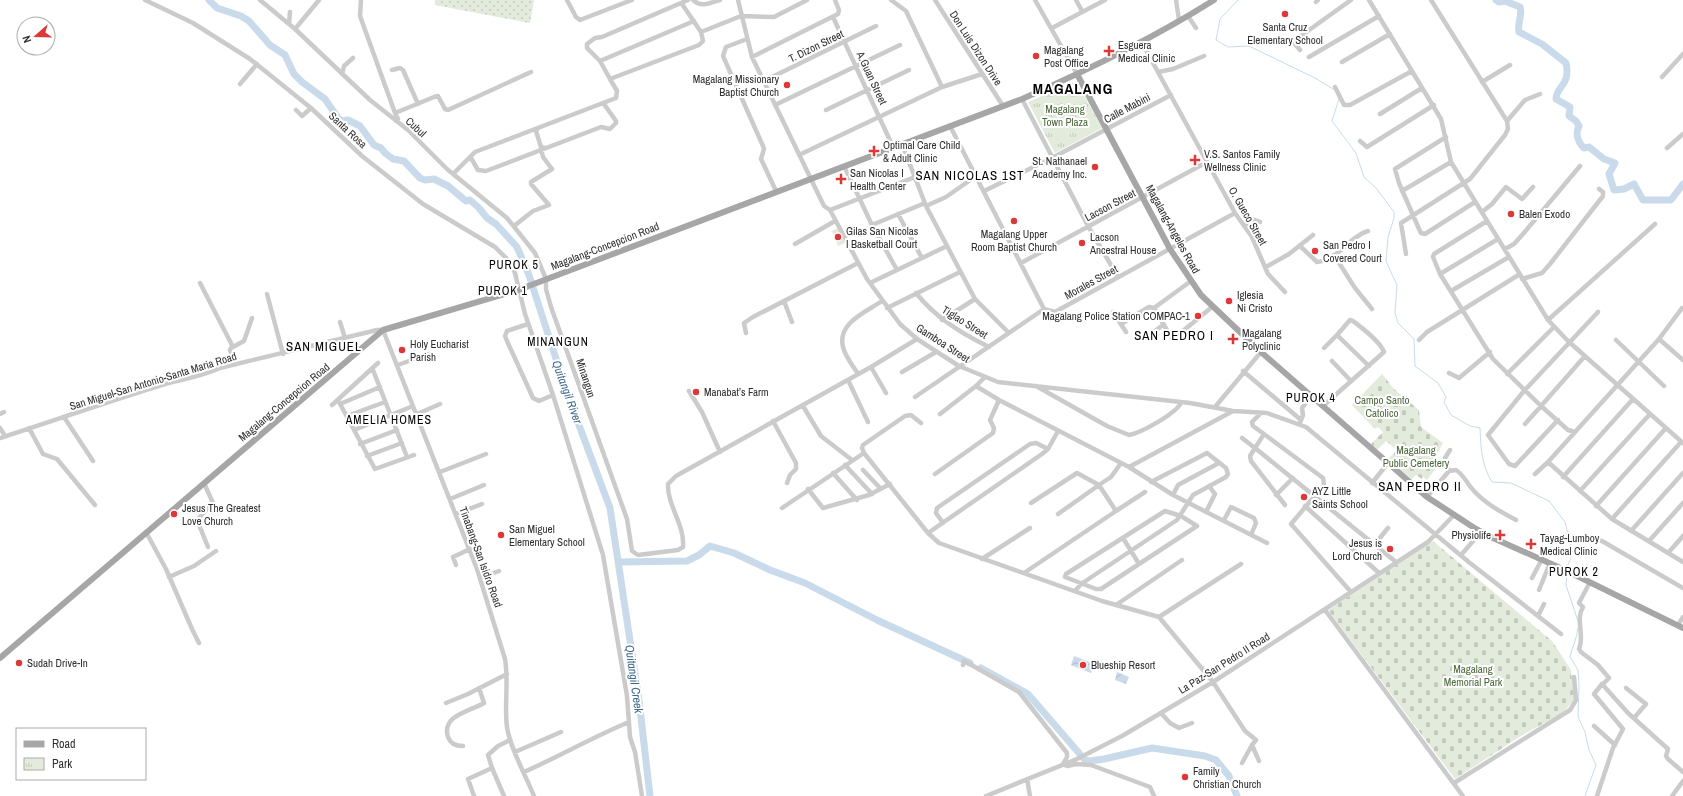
<svg xmlns="http://www.w3.org/2000/svg" width="1683" height="796" viewBox="0 0 1683 796" font-family="'Archivo Narrow',sans-serif">
  <style>
    .grass { fill: url(#grass-dots) }
    .cemetery { fill: url(#cemetery-stones) }
    .park { fill: url(#park-tufts) }
    .garden { fill: #e3ebdc }
    .water { fill: url(#water-waves) }
    .lines { fill: none; stroke-linecap: round; stroke-linejoin: round }
    .stream { stroke: #c9dbea; stroke-width: 1 }
    .river { stroke: #c9dbea; stroke-width: 7 }
    .minor { stroke: #cbcbcb; stroke-width: 4.5 }
    .major { stroke: #a6a6a6; stroke-width: 6 }
    .poi-dot { fill: #de3738; stroke: #fff; stroke-width: 1.5 }
    .labels { text-anchor: middle; dominant-baseline: central; stroke-width: 4; stroke-linejoin: round; paint-order: stroke }
    .poi-label { font-size: 11px; fill: #2e2e2e; stroke: #fff; text-anchor: start }
    .street-label { font-size: 11px; fill: #2e2e2e; stroke: #fff }
    .park-label { font-size: 11px; fill: #4e683d; stroke: #fff }
    .neighbourhood-label { font-size: 12px; letter-spacing: 1px; fill: #000; stroke: #fff }
    .water-label { font-size: 12px; font-style: italic; fill: #3f6a8d; stroke: #fff }
    .quarter-label { font-size: 13px; letter-spacing: 1px; fill: #000; stroke: #fff }
    .district-label { font-size: 15px; font-weight: bold; letter-spacing: 1px; fill: #000; stroke: #fff }
  </style>
  <defs>
    <pattern id="grass-dots" width="8" height="8" patternUnits="userSpaceOnUse"><rect width="8" height="8" fill="#e3ebdc"/><path d="M2 2h.1M6 6h.1" fill="none" stroke="#c3cabd" stroke-width="1.8" stroke-linecap="round"/></pattern>
    <pattern id="cemetery-stones" width="16" height="16" patternUnits="userSpaceOnUse"><rect width="16" height="16" fill="#e3ebdc"/><path d="M2 7V4a2 2 0 0 1 4 0v3zM10 15v-3a2 2 0 0 1 4 0v3z" fill="#c3cabd"/></pattern>
    <pattern id="park-tufts" width="24" height="20" patternUnits="userSpaceOnUse"><rect width="24" height="20" fill="#e3ebdc"/><path d="M3 7l-1-3M5 7V3M7 7l1-3M15 17l-1-3M17 17v-4M19 17l1-3" fill="none" stroke="#c3cabd"/></pattern>
    <pattern id="water-waves" width="16" height="10" patternUnits="userSpaceOnUse"><rect width="16" height="10" fill="#c9dbea"/><path d="M0 5q4-4 8 0t8 0" fill="none" stroke="#adbcc9"/></pattern>
  </defs>
  <rect width="100%" height="100%" fill="#fff"/>
  <!-- grass -->
  <path class="grass" d="M 435,0 L 534,0 L 530,23 L 435,5 Z"/>
  <!-- cemetery -->
  <path class="cemetery" d="M 1382,374 L 1394,389 L 1419,410 L 1421,427 L 1443,443 L 1434,459 L 1439,464 L 1427,480 L 1423,477 L 1422,479 L 1416,475 L 1412,479 L 1388,459 L 1397,450 L 1386,441 L 1377,450 L 1371,444 L 1383,432 L 1378,427 L 1375,429 L 1352,405 Z
    M 1433,541 L 1552,641 L 1571,670 L 1574,699 L 1564,712 L 1521,736 L 1455,779 L 1328,610 Z"/>
  <!-- park -->
  <path class="park" d="M 1076,81 L 1102,128 L 1055,153 L 1028,102 Z"/>
  <!-- garden -->
  <path class="garden" d="M 838,228 L 845,243 L 838,246 L 832,231 Z"/>
  <!-- water -->
  <path class="water" d="M 1074,656 L 1095,664 L 1091,673 L 1071,665 Z
    M 1117,672 L 1129,677 L 1126,684 L 1115,680 Z"/>
  <g class="lines">
    <!-- stream -->
    <path class="stream" d="M 1238,0 L 1220,19 L 1216,40 L 1228,47 L 1249,46 L 1315,78 L 1333,89
      M 1339,99 L 1332,121 L 1356,153 L 1364,177 L 1376,188 L 1394,212 L 1394,218 L 1388,237 L 1386,261 L 1397,285 L 1395,313 L 1398,323 L 1414,339 L 1415,366 L 1438,383 L 1446,397 L 1444,402 L 1451,415 L 1470,426 L 1480,428 C 1481,448 1481,464 1492,482 L 1511,483 L 1549,501 L 1565,522 L 1573,553 L 1567,567
      M 1567,574 L 1566,585 L 1578,621
      M 1578,628 C 1577,639 1572,647 1570,657 L 1578,670 L 1579,685 L 1578,717 L 1585,732 L 1589,750 L 1596,765 L 1585,796"/>
    <!-- river -->
    <path class="river" d="M 209,0 L 217,8 L 241,16 L 249,21 L 270,45 L 285,55 L 294,74 L 302,82 L 325,99 L 338,118 L 342,121 L 348,120 L 360,126 L 374,145 L 381,148 L 385,153 L 393,159 L 404,161 L 420,178 L 425,180 L 434,179 L 448,186 L 466,201 L 470,200 L 479,208 L 487,218 L 496,224 L 517,247 L 529,275 L 567,393 L 610,508 L 639,700 L 650,796
      M 1496,0 L 1499,2 L 1505,1 L 1520,7 C 1523,14 1517,23 1519,32 L 1542,44 L 1566,63 C 1571,86 1556,86 1556,99 L 1570,107 L 1569,116 L 1576,121 L 1579,126 C 1575,134 1578,142 1584,148 L 1589,147 L 1604,159 L 1615,163 L 1609,174 L 1614,190 L 1624,189 L 1634,184 L 1643,200 L 1671,200 L 1683,184
      M 619,562 L 687,561 L 699,555 L 710,546 L 734,553 L 770,570 L 805,583 L 877,620 L 970,663
      M 981,668 L 1028,694 L 1085,760 L 1089,761 L 1104,759 L 1152,748 L 1205,756 L 1216,760 L 1229,776 L 1237,796"/>
    <!-- minor -->
    <path class="minor" d="M 145,0 L 193,23 L 250,59 L 311,108 L 362,156 L 423,204 L 495,247 L 510,262 L 515,273 L 525,314 L 553,395 L 603,555 L 627,696 L 630,737 L 635,752 L 642,796
      M 260,0 L 295,29 L 370,100 L 408,130 L 447,169 L 507,218 L 535,253 L 546,279 L 546,289 L 551,307 L 627,519 L 632,551 L 638,555 L 678,550 L 683,547 C 685,525 667,505 668,484 L 676,476 L 871,367 L 917,339
      M 361,0 L 360,16 L 395,113
      M 567,0 L 576,17 L 580,20 L 632,0
      M 688,0 L 602,37 L 595,38 L 587,44 L 587,48 L 600,61 L 610,79 L 699,45 L 703,41 L 701,32 L 741,16 L 774,17 L 807,0
      M 693,0 C 701,8 710,3 720,0
      M 738,0 L 752,57 L 824,206 L 830,210 L 867,279 L 900,324 L 917,339 L 959,366 L 998,382 L 1190,403 L 1233,411 L 1267,413 L 1306,427 L 1470,563 L 1561,634
      M 891,0 L 906,11 L 942,87
      M 935,0 L 1003,106
      M 1035,0 L 1077,74
      M 1076,0 L 1082,11
      M 1176,0 L 1179,20
      M 1369,0 L 1441,119 L 1451,162 L 1548,320 L 1568,341 L 1683,443
      M 1316,2 L 1318,0
      M 682,4 L 701,32
      M 1188,16 L 1196,28
      M 833,17 L 893,147
      M 289,24 L 290,12
      M 1052,28 L 1105,0
      M 295,29 L 319,0
      M 747,39 L 726,47 L 723,56 L 763,146 L 764,149 L 761,159 L 776,191
      M 1141,41 L 1235,213 L 1252,237 L 1268,274 L 1285,292
      M 1300,50 L 1294,43 L 1298,38 L 1351,0
      M 752,57 L 838,14 L 839,10 L 835,0
      M 1309,57 L 1379,16
      M 600,61 L 694,21
      M 1342,62 L 1390,34
      M 392,70 L 400,68 L 403,70 L 418,104
      M 1158,72 L 1173,69 L 1204,56
      M 342,74 L 344,66 L 353,58
      M 1662,77 L 1683,54
      M 764,81 L 876,26
      M 1482,82 L 1510,65
      M 240,84 L 257,64
      M 1335,87 L 1344,105 L 1350,105 L 1412,71
      M 1022,99 L 1088,226 L 1118,277
      M 775,105 L 900,45
      M 296,110 L 302,116 L 311,108
      M 826,110 L 909,70
      M 1380,114 L 1422,88
      M 396,121 L 398,119 L 395,113 L 434,97 L 438,96 L 445,109 L 448,110 L 531,72
      M 1507,121 L 1525,100 L 1540,94
      M 950,126 L 1044,309
      M 538,128 L 536,131 L 541,147 L 545,148
      M 1446,137 L 1395,169 L 1399,183 L 1419,229 L 1421,233 L 1425,234 L 1475,202
      M 1360,141 L 1367,147 L 1434,105
      M 902,144 L 926,206 L 975,299 L 1009,333
      M 1667,148 L 1683,134
      M 799,155 L 942,87 L 982,74
      M 471,158 L 478,170 L 486,171 L 601,127 L 610,129 L 616,123 L 616,121 L 604,104
      M 844,166 L 872,225 L 897,270
      M 453,174 L 475,152 L 616,98 L 617,91 L 610,79
      M 984,191 L 1052,158 L 1171,95
      M 1402,191 L 1451,162
      M 926,206 L 946,197 L 976,176
      M 830,210 L 915,177
      M 1482,212 L 1492,204 L 1506,187 L 1522,199 L 1533,187
      M 898,214 L 922,258
      M 1487,221 L 1434,254 L 1433,257 L 1440,274 L 1493,359 L 1541,406 L 1585,356
      M 872,225 L 925,203
      M 1245,225 L 1254,220 L 1260,222
      M 514,226 L 533,211 L 549,205 L 531,184 L 531,182 L 552,169 L 543,157 L 541,149
      M 795,244 L 835,221
      M 1300,246 L 1317,262 C 1339,260 1348,237 1368,231
      M 1505,249 L 1514,244 L 1523,234 L 1580,166
      M 1406,254 L 1401,223 L 1470,179 L 1505,135 L 1508,129 L 1507,121 L 1431,0
      M 1334,255 L 1355,288 L 1372,309
      M 1021,263 L 1207,162
      M 1266,267 L 1289,254 L 1313,235
      M 1440,274 L 1498,239
      M 1522,279 L 1542,273 L 1550,264 L 1603,196 L 1603,192 L 1599,189
      M 1191,281 L 1154,308 L 1171,337 L 1174,338 L 1178,335 L 1212,307
      M 200,283 L 233,347
      M 870,283 L 947,246
      M 1451,291 L 1509,257
      M 916,293 C 936,318 961,333 989,347
      M 267,294 L 283,354
      M 784,301 L 792,322
      M 887,308 L 960,272
      M 1682,308 L 1659,339 L 1548,462 L 1612,519 L 1683,562
      M 1113,312 L 1126,332
      M 942,320 L 975,299
      M 1548,320 L 1655,224
      M 340,322 L 345,338
      M 528,324 L 507,331 L 505,336 L 507,341 L 533,398 L 539,401 L 553,395
      M 1121,324 L 1149,307 L 1154,308
      M 746,333 L 744,323 L 753,317 L 858,263
      M 1151,334 L 1163,325
      M 1659,339 L 1683,360
      M 1419,340 L 1427,332 L 1520,274
      M 1616,340 L 1664,386
      M 1324,348 L 1337,335
      M 1332,361 L 1351,381
      M 235,364 L 230,350 L 231,348 L 244,341 L 252,318
      M 398,365 L 428,354
      M 871,367 L 886,393
      M 373,370 L 407,457
      M 1243,371 L 1301,420
      M 902,372 L 936,352
      M 1449,373 L 1459,378 L 1490,352
      M 858,374 C 853,366 845,356 843,347 C 837,323 866,312 882,301
      M 1507,374 L 1554,327
      M 848,380 L 868,422
      M 976,386 L 999,400 L 1129,467 L 1233,411
      M 1036,386 L 1107,426 L 1129,435 C 1141,433 1175,414 1181,403
      M 689,391 L 702,412 L 720,452
      M 915,397 L 1044,309 L 1055,312 L 1235,213
      M 338,400 L 375,469 L 414,455
      M 340,404 L 380,387
      M 332,405 L 378,363
      M 803,406 L 821,436 L 852,460
      M 1323,406 L 1384,352 C 1380,341 1362,328 1353,321 L 1350,320 L 1337,335 L 1369,366
      M 1215,407 L 1261,352
      M 0,414 L 4,412
      M 417,414 L 440,404
      M 940,414 L 976,386 L 985,377
      M 347,416 L 385,402
      M 64,417 L 93,461
      M 1558,420 L 1515,466 L 1509,464 L 1488,435 L 1524,391 L 1598,312
      M 773,421 L 796,463 L 796,469 L 790,475 L 787,483
      M 1300,423 L 1303,415 L 1302,408 L 1311,396
      M 1525,424 L 1541,406 L 1568,430 L 1575,432
      M 0,428 L 5,436
      M 29,428 L 43,454 L 57,459 L 95,505
      M 354,430 L 413,406
      M 1264,434 L 1323,478 L 1324,485 L 1291,524 L 1351,592
      M 0,438 C 55,420 110,401 165,384 C 184,379 203,376 220,368 L 377,330 L 383,330 L 477,569 L 505,659 C 509,682 504,705 507,727 C 510,748 526,776 534,796
      M 1242,438 L 1255,448 L 1264,434 L 1253,426 L 1252,422 L 1261,413
      M 360,444 L 397,430
      M 864,453 L 862,448 L 863,445 L 905,416 L 911,415 L 921,423
      M 367,456 L 402,443
      M 845,465 L 872,494
      M 1129,467 L 1173,495 L 1267,543
      M 863,470 L 880,488
      M 1449,471 L 1445,458 L 1450,450
      M 440,472 L 486,454
      M 833,473 L 857,500
      M 935,474 L 993,433 L 994,428 L 990,420 L 999,400
      M 1535,474 L 1548,462
      M 1563,477 L 1633,399
      M 204,483 L 213,503 L 197,520 L 208,547
      M 1372,483 L 1388,463
      M 808,489 L 823,508 L 869,495 L 890,484
      M 1580,491 L 1650,414
      M 1173,495 L 1178,485 L 1219,463
      M 1276,495 L 1293,478
      M 1427,497 L 1449,471 L 1456,470 C 1465,476 1467,484 1474,491 C 1486,504 1501,512 1516,520
      M 450,499 L 484,485
      M 1031,503 L 1077,473 L 1099,485 L 1058,514
      M 1285,505 L 1251,461 L 1250,456 L 1255,448 L 1396,562
      M 1305,506 L 1379,573
      M 1596,506 L 1666,428
      M 782,508 L 864,453 L 928,533 L 939,543 L 1102,601 L 1159,617 L 1213,682 L 1245,731 L 1256,740 L 1252,745 L 1259,761
      M 1116,511 L 1145,492
      M 1206,512 L 1215,494 L 1209,486
      M 456,514 L 482,504
      M 1612,519 L 1681,442
      M 1224,520 L 1231,507 L 1254,518 L 1256,523 L 1251,535
      M 943,523 L 936,513 L 937,508 L 1030,444 L 1036,443 L 1048,449
      M 1631,531 L 1683,473
      M 146,532 L 166,569 L 192,629 L 199,643
      M 928,533 L 1042,454 L 1048,449 L 1058,431
      M 1576,537 L 1591,538 L 1602,541 L 1683,588
      M 1123,538 L 1139,564 L 1197,526 L 1181,516 L 1165,511 L 1066,574 L 1065,577 L 1096,589 L 1101,589 L 1139,564
      M 1649,541 L 1683,503
      M 1375,544 L 1388,528
      M 1668,553 L 1683,536
      M 1461,555 L 1481,532
      M 982,559 L 1030,528
      M 456,565 L 453,557 L 470,549
      M 1024,573 L 1116,511 L 1099,485 L 1111,477 L 1121,463
      M 169,577 L 194,566 L 216,551
      M 480,578 L 499,571
      M 1532,578 L 1542,559
      M 1590,582 L 1579,603 L 1583,607 C 1575,620 1585,635 1579,649 L 1581,652 L 1598,665 L 1609,678 L 1603,684
      M 1539,590 L 1550,563
      M 1075,591 L 1081,584 L 1177,520 L 1193,495 L 1226,477 L 1228,474 L 1226,468 L 1207,453 L 1151,482
      M 1116,605 L 1182,560
      M 1325,610 L 1463,796
      M 1538,616 L 1544,604
      M 1159,617 L 1241,564
      M 1678,625 L 1683,617
      M 963,665 L 964,661 L 968,663 L 1019,692 L 1067,753 L 1067,757 L 1063,764 L 1067,766 L 1076,764 L 1091,765 L 1150,787 L 1154,796
      M 1626,688 L 1646,704 L 1634,718
      M 446,703 L 468,694 L 507,674
      M 1161,713 L 1170,723 L 1179,728 L 1192,723
      M 1594,726 L 1615,745
      M 463,746 C 456,746 450,743 448,737 C 441,715 471,711 484,703 L 479,688
      M 515,752 L 561,732
      M 1242,763 L 1252,745
      M 524,772 C 560,756 593,737 629,722
      M 1027,779 L 1030,796
      M 1454,783 L 1570,710 L 1576,700 L 1574,677
      M 474,796 L 468,779 L 492,768
      M 504,796 L 492,768 L 488,755 L 498,746 L 510,740
      M 986,796 L 1077,759 L 1122,736 L 1213,682 L 1428,542 L 1454,515
      M 1597,796 L 1613,748 L 1623,729 L 1594,694 L 1602,684 L 1628,713 L 1668,749 L 1666,756 L 1668,759 L 1683,772
      M 1672,796 L 1683,781"/>
    <!-- major -->
    <path class="major" d="M 1077,74 L 1170,249 L 1201,295 L 1261,352 L 1427,497 L 1476,529 L 1493,538 L 1565,570 L 1683,628
      M 0,658 L 383,330 L 518,290 L 1022,99 C 1088,70 1154,38 1214,0"/>
  </g>
  <!-- markers -->
  <g class="poi-dot">
    <circle cx="1285" cy="14" r="4"/>
    <path d="M1107 45h4v4h4v4h-4v4h-4v-4h-4v-4h4z"/>
    <circle cx="1036" cy="56" r="4"/>
    <circle cx="787" cy="85" r="4"/>
    <path d="M872 145h4v4h4v4h-4v4h-4v-4h-4v-4h4z"/>
    <path d="M1193 154h4v4h4v4h-4v4h-4v-4h-4v-4h4z"/>
    <circle cx="1095" cy="167" r="4"/>
    <path d="M839 173h4v4h4v4h-4v4h-4v-4h-4v-4h4z"/>
    <circle cx="1511" cy="214" r="4"/>
    <circle cx="1014" cy="221" r="4"/>
    <circle cx="838" cy="237" r="4"/>
    <circle cx="1082" cy="243" r="4"/>
    <circle cx="1315" cy="251" r="4"/>
    <circle cx="1229" cy="301" r="4"/>
    <circle cx="1198" cy="316" r="4"/>
    <path d="M1231 333h4v4h4v4h-4v4h-4v-4h-4v-4h4z"/>
    <circle cx="402" cy="350" r="4"/>
    <circle cx="696" cy="392" r="4"/>
    <circle cx="1304" cy="497" r="4"/>
    <circle cx="174" cy="514" r="4"/>
    <circle cx="501" cy="535" r="4"/>
    <path d="M1498 529h4v4h4v4h-4v4h-4v-4h-4v-4h4z"/>
    <path d="M1529 538h4v4h4v4h-4v4h-4v-4h-4v-4h4z"/>
    <circle cx="1390" cy="549" r="4"/>
    <circle cx="19" cy="663" r="4"/>
    <circle cx="1083" cy="665" r="4"/>
    <circle cx="1185" cy="777" r="4"/>
  </g>
  <g class="labels">
    <!-- poi labels -->
    <g class="poi-label">
      <text x="1285" y="27" text-anchor="middle">Santa Cruz<tspan x="1285" dy="13">Elementary School</tspan></text>
      <text x="1118" y="45">Esguera<tspan x="1118" dy="13">Medical Clinic</tspan></text>
      <text x="1044" y="50">Magalang<tspan x="1044" dy="13">Post Office</tspan></text>
      <text x="779" y="79" text-anchor="end">Magalang Missionary<tspan x="779" dy="13">Baptist Church</tspan></text>
      <text x="883" y="145">Optimal Care Child<tspan x="883" dy="13">&amp; Adult Clinic</tspan></text>
      <text x="1204" y="154">V.S. Santos Family<tspan x="1204" dy="13">Wellness Clinic</tspan></text>
      <text x="1087" y="161" text-anchor="end">St. Nathanael<tspan x="1087" dy="13">Academy Inc.</tspan></text>
      <text x="850" y="173">San Nicolas I<tspan x="850" dy="13">Health Center</tspan></text>
      <text x="1519" y="214">Balen Exodo</text>
      <text x="846" y="231">Gilas San Nicolas<tspan x="846" dy="13">I Basketball Court</tspan></text>
      <text x="1014" y="234" text-anchor="middle">Magalang Upper<tspan x="1014" dy="13">Room Baptist Church</tspan></text>
      <text x="1090" y="237">Lacson<tspan x="1090" dy="13">Ancestral House</tspan></text>
      <text x="1323" y="245">San Pedro I<tspan x="1323" dy="13">Covered Court</tspan></text>
      <text x="1237" y="295">Iglesia<tspan x="1237" dy="13">Ni Cristo</tspan></text>
      <text x="1190" y="316" text-anchor="end">Magalang Police Station COMPAC-1</text>
      <text x="1242" y="333">Magalang<tspan x="1242" dy="13">Polyclinic</tspan></text>
      <text x="410" y="344">Holy Eucharist<tspan x="410" dy="13">Parish</tspan></text>
      <text x="704" y="392">Manabat’s Farm</text>
      <text x="1312" y="491">AYZ Little<tspan x="1312" dy="13">Saints School</tspan></text>
      <text x="182" y="508">Jesus The Greatest<tspan x="182" dy="13">Love Church</tspan></text>
      <text x="509" y="529">San Miguel<tspan x="509" dy="13">Elementary School</tspan></text>
      <text x="1491" y="535" text-anchor="end">Physiolife</text>
      <text x="1540" y="538">Tayag-Lumboy<tspan x="1540" dy="13">Medical Clinic</tspan></text>
      <text x="1382" y="543" text-anchor="end">Jesus is<tspan x="1382" dy="13">Lord Church</tspan></text>
      <text x="27" y="663">Sudah Drive-In</text>
      <text x="1091" y="665">Blueship Resort</text>
      <text x="1193" y="771">Family<tspan x="1193" dy="13">Christian Church</tspan></text>
    </g>
    <!-- street labels -->
    <g class="street-label">
      <text transform="translate(816 46) rotate(-26)">T. Dizon Street</text>
      <text transform="translate(976 48) rotate(57)">Don Luis Dizon Drive</text>
      <text transform="translate(872 78) rotate(65)">A.Guan Street</text>
      <text transform="translate(1127 108) rotate(-28)">Calle Mabini</text>
      <text transform="translate(416 127) rotate(43)">Cubul</text>
      <text transform="translate(348 130) rotate(43)">Santa Rosa</text>
      <text transform="translate(1110 205) rotate(-28)">Lacson Street</text>
      <text transform="translate(1248 216) rotate(60)">O. Gueco Street</text>
      <text transform="translate(1173 229) rotate(61)">Magalang-Angeles Road</text>
      <text transform="translate(605 246) rotate(-21)">Magalang-Concepcion Road</text>
      <text transform="translate(1091 282) rotate(-29)">Morales Street</text>
      <text transform="translate(965 322) rotate(32)">Tiglao Street</text>
      <text transform="translate(943 343) rotate(33)">Gamboa Street</text>
      <text transform="translate(586 378) rotate(72)">Minangun</text>
      <text transform="translate(153 381) rotate(-17)">San Miguel-San Antonio-Santa Maria Road</text>
      <text transform="translate(284 402) rotate(-40)">Magalang-Concepcion Road</text>
      <text transform="translate(481 557) rotate(70)">Tinabang-San Isidro Road</text>
      <text transform="translate(1224 663) rotate(-32)">La Paz-San Pedro II Road</text>
    </g>
    <!-- park labels -->
    <g class="park-label">
      <text x="1065" y="109">Magalang<tspan x="1065" dy="13">Town Plaza</tspan></text>
      <text x="1382" y="400">Campo Santo<tspan x="1382" dy="13">Catolico</tspan></text>
      <text x="1416" y="450">Magalang<tspan x="1416" dy="13">Public Cemetery</tspan></text>
      <text x="1473" y="669">Magalang<tspan x="1473" dy="13">Memorial Park</tspan></text>
    </g>
    <!-- neighbourhood labels -->
    <g class="neighbourhood-label">
      <text x="514" y="265">PUROK 5</text>
      <text x="503" y="291">PUROK 1</text>
      <text x="558" y="342">MINANGUN</text>
      <text x="1311" y="398">PUROK 4</text>
      <text x="389" y="420">AMELIA HOMES</text>
      <text x="1574" y="572">PUROK 2</text>
    </g>
    <!-- water labels -->
    <g class="water-label">
      <text transform="translate(567 392) rotate(70)">Quitangil River</text>
      <text transform="translate(634 679) rotate(82)">Quitangil Creek</text>
    </g>
    <!-- quarter labels -->
    <g class="quarter-label">
      <text x="970" y="175">SAN NICOLAS 1ST</text>
      <text x="1174" y="335">SAN PEDRO I</text>
      <text x="324" y="346">SAN MIGUEL</text>
      <text x="1420" y="486">SAN PEDRO II</text>
    </g>
    <!-- district labels -->
    <g class="district-label">
      <text x="1073" y="88">MAGALANG</text>
    </g>
  </g>
  <!-- legend -->
  <rect x="16" y="728" width="130" height="52" fill="#ffffff" stroke="#ababab"/>
  <rect x="24" y="741" width="20" height="6" fill="#a6a6a6" stroke="#ababab"/>
  <text x="52" y="748" font-size="12" fill="#2e2e2e">Road</text>
  <rect x="24" y="758" width="20" height="12" fill="url(#park-tufts)" stroke="#ababab"/>
  <text x="52" y="768" font-size="12" fill="#2e2e2e">Park</text>
  <!-- north arrow -->
  <g transform="translate(36 36) rotate(250)"><circle r="19" fill="#ffffff" stroke="#ababab"/>
  <path d="M0-3L7 15L0 10L-7 15Z" fill="#de3738"/>
  <text y="-6" font-size="11" font-weight="bold" text-anchor="middle" fill="#2e2e2e">N</text>
  </g>
</svg>
